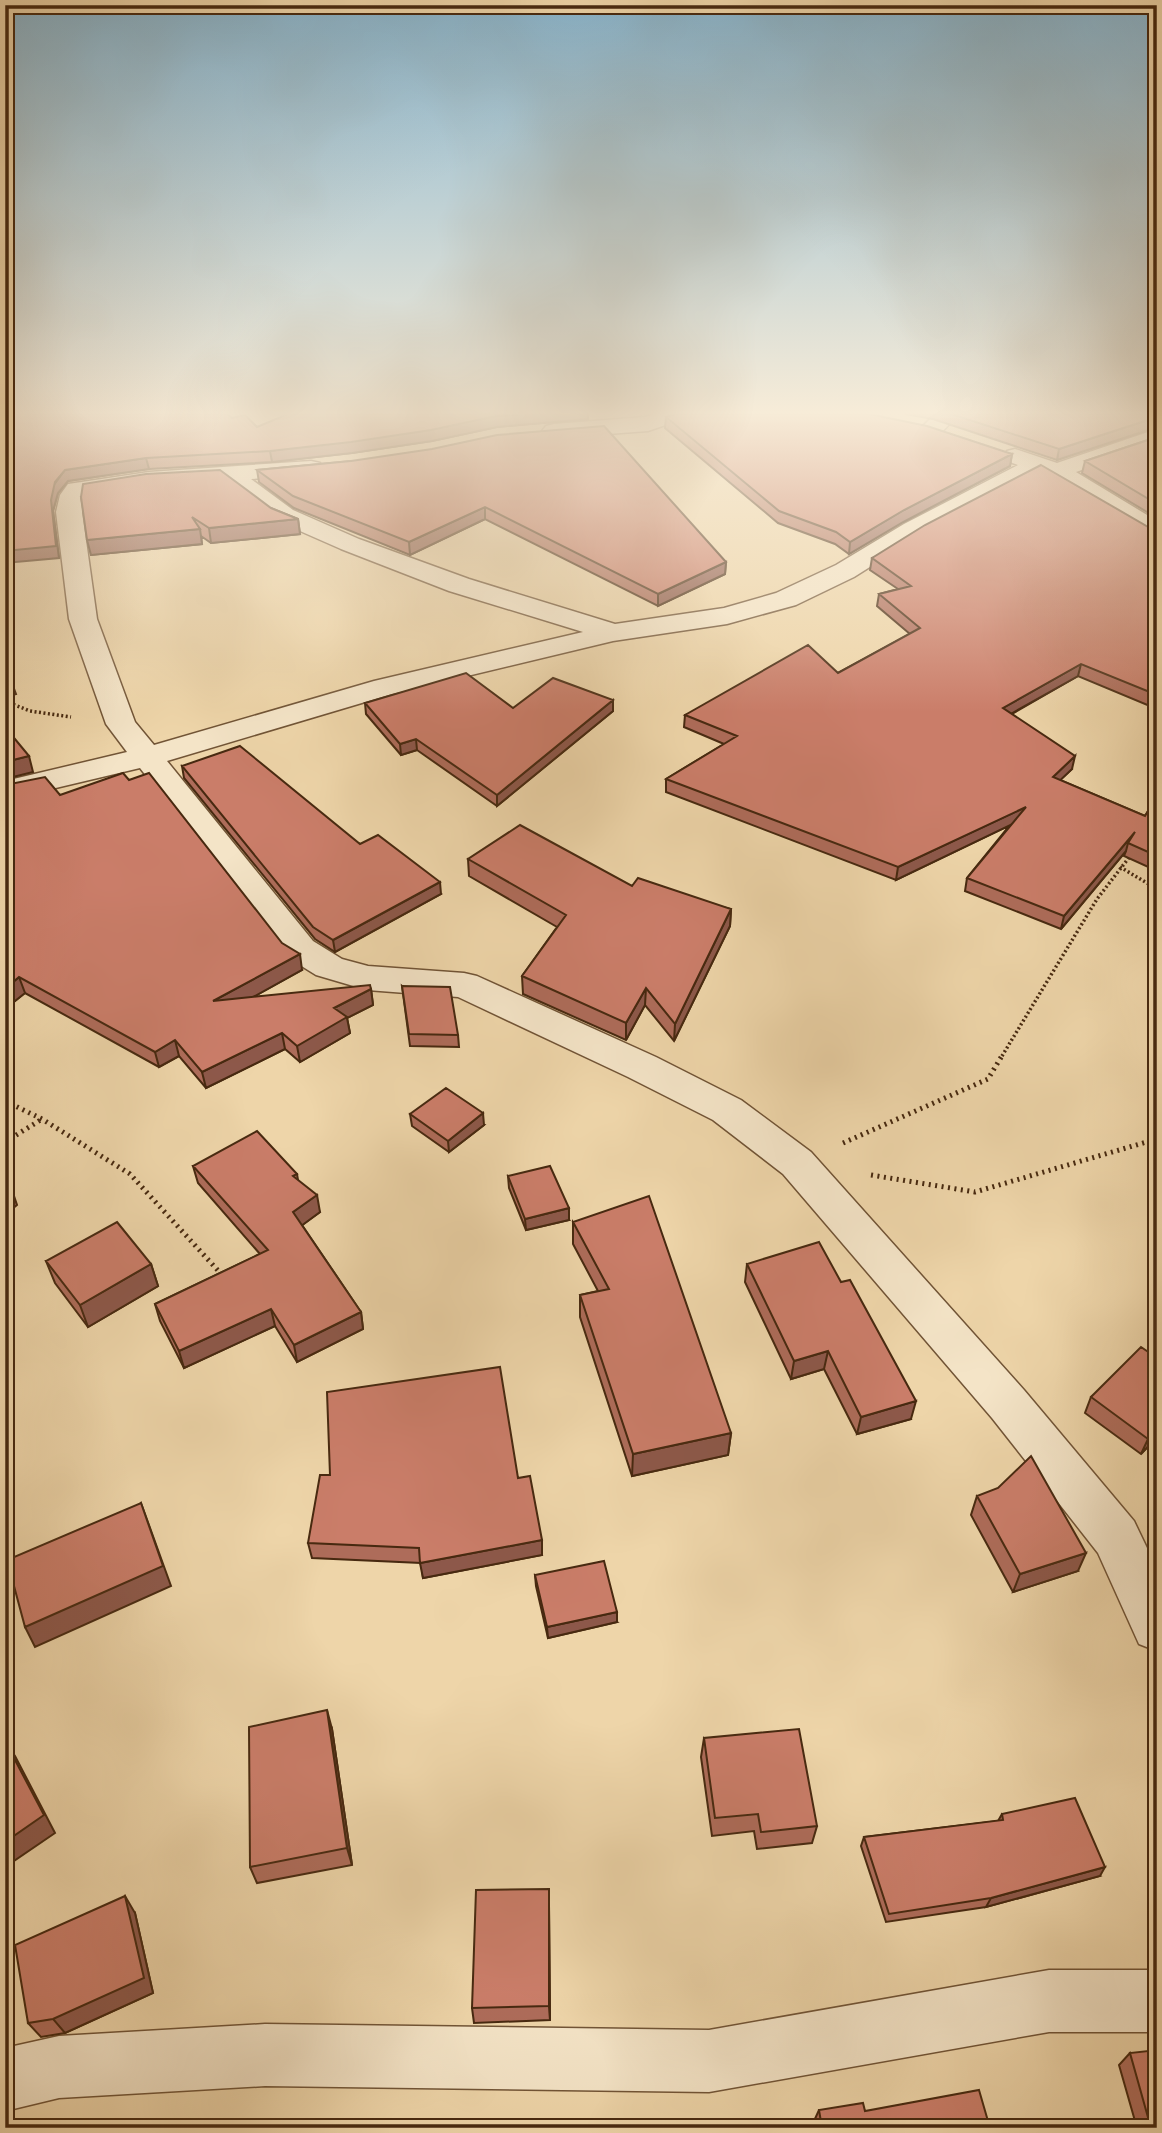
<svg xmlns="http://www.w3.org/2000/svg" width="1162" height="2133" viewBox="0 0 1162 2133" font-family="'IM FELL French Canon',serif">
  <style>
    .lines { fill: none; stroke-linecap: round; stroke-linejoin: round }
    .minor-casing { stroke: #715436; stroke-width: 3 }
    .path-far1 { stroke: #472910; stroke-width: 3.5; stroke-dasharray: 2 2.5; stroke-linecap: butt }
    .path { stroke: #472910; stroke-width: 5; stroke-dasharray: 2 4.5; stroke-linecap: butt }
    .minor { fill: #f4e4c7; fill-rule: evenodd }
    .wall { fill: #ae6c5a; stroke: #472910; stroke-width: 2 }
    .shaded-wall { fill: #8d584a; stroke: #472910; stroke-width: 2 }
    .building { fill: #ca7d69; stroke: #472910; stroke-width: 2 }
  </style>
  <rect width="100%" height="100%" fill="#eed5a9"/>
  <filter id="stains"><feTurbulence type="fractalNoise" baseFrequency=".00286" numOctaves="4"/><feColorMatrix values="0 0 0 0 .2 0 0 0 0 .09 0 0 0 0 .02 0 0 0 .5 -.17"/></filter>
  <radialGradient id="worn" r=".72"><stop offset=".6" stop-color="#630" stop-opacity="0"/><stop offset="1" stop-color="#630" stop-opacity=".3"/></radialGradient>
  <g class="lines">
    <!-- minor casing -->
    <g class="minor-casing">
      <path id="minor" d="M 654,414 L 686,414 L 683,419 L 648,431 L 554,438 L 546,436 L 542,431 L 546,426 L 554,424 L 645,417 Z
        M 935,414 L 959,414 L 940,434 L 924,434 L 920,429 Z
        M 1157,429 L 1157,444 L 1076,472 L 1157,521 L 1157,540 L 1148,537 L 1039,473 L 922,534 L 854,577 L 796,605 L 727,624 L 613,641 L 392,694 L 167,761 L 313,941 L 342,959 L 368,966 L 464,973 L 477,976 L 656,1057 L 741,1100 L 811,1152 L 1024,1390 L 1134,1521 L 1157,1569 L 1157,1651 L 1139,1644 L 1098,1553 L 992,1418 L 783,1174 L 713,1120 L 628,1077 L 458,997 L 367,990 L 316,975 L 287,957 L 140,768 L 5,800 L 5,781 L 127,752 L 106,724 L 69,619 L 56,512 L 60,495 L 68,484 L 149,472 L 311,461 L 320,463 L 323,468 L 320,473 L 311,475 L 251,479 L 293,510 L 359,539 L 469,579 L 615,624 L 724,608 L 776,593 L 836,565 L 904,524 L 1018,465 L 1007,461 L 1003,456 L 1007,451 L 1015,449 L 1057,463 ZM 222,481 L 275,520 L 341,549 L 449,591 L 583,632 L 374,681 L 154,745 L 135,722 L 97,619 L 82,512 L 84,496 L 149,486 Z
        M 1049,1970 L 1157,1970 L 1157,2032 L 1049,2032 L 709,2092 L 265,2086 L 59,2098 L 5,2111 L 5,2048 L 59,2036 L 265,2024 L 709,2030 Z"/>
    </g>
    <!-- path-far1 -->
    <path class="path-far1" d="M 5,701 L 30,711 L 71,717
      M 1120,867 L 1157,889
      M 1002,1056 L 1097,899 L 1131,855"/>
    <!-- path -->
    <path class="path" d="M 5,1101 L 42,1119 L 130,1174 L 223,1276
      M 5,1142 L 42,1119
      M 843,1143 L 988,1079 L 1003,1054
      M 871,1175 L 975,1192 L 1150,1141"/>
    <!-- minor -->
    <use href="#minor" class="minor"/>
  </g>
  <!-- wall -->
  <path class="wall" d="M 5,414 L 232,418 L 257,427 L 588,419 L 497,427 L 432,441 L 352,453 L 272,462 L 149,469 L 68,481 L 58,493 L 53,511 L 59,558 Z
    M 905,414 L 1157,414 L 1157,427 L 1057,460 L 933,419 Z
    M 666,417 L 1012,454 L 1010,466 L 903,522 L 849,554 L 835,544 L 778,523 L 665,428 Z
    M 1157,437 L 1157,518 L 1082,473 L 1085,461 Z
    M 351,461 L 726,562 L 725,574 L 658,606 L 485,519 L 410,555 L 294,508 L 259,482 L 257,470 Z
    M 81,497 L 271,508 L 298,519 L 300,534 L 211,543 L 201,536 L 202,544 L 91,555 Z
    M 1150,528 L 1157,529 L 1157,709 L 1078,676 L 1012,714 L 1072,769 L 1060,780 L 1145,816 L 1157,796 L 1157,871 L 1124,856 L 1126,851 L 1061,929 L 965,891 L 967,878 L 1010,825 L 896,880 L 666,792 L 666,779 L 724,744 L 684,727 L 685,715 L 838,673 L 910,634 L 877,606 L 879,594 L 898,589 L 870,570 L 872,558 Z
    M 613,700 L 613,711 L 497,806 L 417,750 L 401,755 L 366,714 L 365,703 L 513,708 Z
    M 182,766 L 360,844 L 441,894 L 335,952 L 315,939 L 184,778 Z
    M 60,795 L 302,970 L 253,997 L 371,989 L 373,1005 L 347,1018 L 350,1033 L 300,1062 L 285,1049 L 206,1088 L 179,1056 L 159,1067 L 25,993 L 5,1009 Z
    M 468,859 L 632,886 L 731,909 L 730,926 L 674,1041 L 645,1005 L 626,1040 L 523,994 L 522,976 L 557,927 L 469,876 Z
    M 402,986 L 458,1035 L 459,1047 L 410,1046 Z
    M 410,1114 L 484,1125 L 449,1152 L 412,1126 Z
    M 193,1166 L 297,1174 L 298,1180 L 320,1212 L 302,1225 L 361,1312 L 363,1329 L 297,1362 L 275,1326 L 184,1368 L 160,1321 L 155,1304 L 260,1254 L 198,1183 Z
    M 508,1176 L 569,1220 L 526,1230 L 509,1188 Z
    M 573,1222 L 731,1433 L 728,1455 L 632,1476 L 580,1317 L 580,1295 L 598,1291 L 573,1244 Z
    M 46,1261 L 151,1264 L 158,1286 L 88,1327 L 55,1283 Z
    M 747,1264 L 841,1282 L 911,1419 L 857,1434 L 824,1369 L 791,1379 L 745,1282 Z
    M 1157,1358 L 1157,1439 L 1156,1438 L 1141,1454 L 1085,1413 L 1091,1397 Z
    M 518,1478 L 542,1555 L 423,1578 L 421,1563 L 312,1558 L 308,1543 Z
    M 977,1496 L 1078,1571 L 1013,1592 L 971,1515 Z
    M 535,1575 L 617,1622 L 548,1638 L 536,1586 Z
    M 332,1729 L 352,1865 L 257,1883 L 250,1867 Z
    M 704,1738 L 817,1826 L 812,1843 L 757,1849 L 754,1831 L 712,1836 L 701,1757 Z
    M 1002,1814 L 1100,1876 L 986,1907 L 886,1922 L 861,1846 L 864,1837 L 998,1821 Z
    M 549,1906 L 550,2020 L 474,2023 L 472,2008 Z
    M 135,1913 L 153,1993 L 65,2033 L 41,2037 L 28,2023 Z
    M 1130,2053 L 1157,2128 L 1137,2128 L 1119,2065 Z
    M 819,2110 L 865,2111 L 990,2128 L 815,2128 L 814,2121 Z"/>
  <!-- shaded-wall -->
  <path class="shaded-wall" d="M 526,414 L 588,414 L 588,419 L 497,427 L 432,441 L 352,453 L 272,462 L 270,451 L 496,416 Z
    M 1157,417 L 1157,427 L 1057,460 L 1059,449 Z
    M 1012,454 L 1010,466 L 903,522 L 849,554 L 850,542 L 904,510 Z
    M 146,458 L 149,469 L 68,481 L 58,493 L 53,511 L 59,558 L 5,563 L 5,551 L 65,470 Z
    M 485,507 L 485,519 L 410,555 L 409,542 Z
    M 298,519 L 300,534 L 211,543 L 209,528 Z
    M 200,529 L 202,544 L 91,555 L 87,540 Z
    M 726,562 L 725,574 L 658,606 L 658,594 Z
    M 1081,664 L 1078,676 L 1000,720 L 1003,708 Z
    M 12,683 L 16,694 L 5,697 L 5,685 Z
    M 613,700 L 613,711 L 497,806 L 497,795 Z
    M 416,739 L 417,750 L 401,755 L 400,744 Z
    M 29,756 L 33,772 L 5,779 L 5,762 Z
    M 1075,756 L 1072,769 L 1050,790 L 1053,777 Z
    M 1026,807 L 1023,819 L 896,880 L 898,867 Z
    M 1135,832 L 1128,843 L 1126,851 L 1061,929 L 1064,916 Z
    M 440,882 L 441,894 L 335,952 L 333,940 Z
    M 731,909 L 730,926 L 674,1041 L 675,1024 Z
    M 300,954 L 302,970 L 217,1017 L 213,1001 Z
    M 19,977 L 25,993 L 5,1009 L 5,989 Z
    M 646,988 L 645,1005 L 626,1040 L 626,1023 Z
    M 371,989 L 373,1005 L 347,1018 L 350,1033 L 300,1062 L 297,1046 L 334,1008 Z
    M 282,1033 L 285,1049 L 206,1088 L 202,1072 Z
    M 175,1040 L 179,1056 L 159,1067 L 155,1052 Z
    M 483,1113 L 484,1125 L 449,1152 L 448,1141 Z
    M 13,1193 L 17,1205 L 5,1215 L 5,1199 Z
    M 317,1195 L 320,1212 L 297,1229 L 293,1212 Z
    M 569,1208 L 569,1220 L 526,1230 L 525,1219 Z
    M 151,1264 L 158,1286 L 88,1327 L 80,1305 Z
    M 271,1309 L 275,1326 L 184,1368 L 179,1351 Z
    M 361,1312 L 363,1329 L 297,1362 L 294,1345 Z
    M 828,1351 L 824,1369 L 791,1379 L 794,1361 Z
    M 916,1401 L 911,1419 L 857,1434 L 861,1417 Z
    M 1157,1429 L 1156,1438 L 1141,1454 L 1148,1439 Z
    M 731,1433 L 728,1455 L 632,1476 L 633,1454 Z
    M 141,1503 L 171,1586 L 35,1647 L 25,1627 Z
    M 542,1540 L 542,1555 L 423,1578 L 420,1563 Z
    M 1086,1553 L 1078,1571 L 1013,1592 L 1020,1574 Z
    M 617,1612 L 617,1622 L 548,1638 L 547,1627 Z
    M 327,1710 L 332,1729 L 352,1865 L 347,1848 Z
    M 5,1741 L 15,1756 L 55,1833 L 5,1867 Z
    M 1105,1867 L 1100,1876 L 986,1907 L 991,1898 Z
    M 549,1889 L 549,1906 L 550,2020 L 549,2006 Z
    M 125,1896 L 135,1913 L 153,1993 L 65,2033 L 53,2019 Z"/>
  <!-- building -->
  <path class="building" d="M 5,414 L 227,414 L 232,418 L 245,415 L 257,427 L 288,414 L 526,414 L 496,416 L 431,430 L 351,442 L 270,451 L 146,458 L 65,470 L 55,482 L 51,500 L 56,546 L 5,551 Z
    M 675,414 L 869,414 L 927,426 L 1012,454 L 904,510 L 850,542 L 836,532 L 779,511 L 666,417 Z
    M 951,414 L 1157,414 L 1157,417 L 1059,449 Z
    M 604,426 L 726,562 L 658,594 L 485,507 L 409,542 L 293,496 L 257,470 L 351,461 L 432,449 L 497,435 Z
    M 1157,437 L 1157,504 L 1085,461 Z
    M 1041,465 L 1150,528 L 1157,529 L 1157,695 L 1081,664 L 1003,708 L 1075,756 L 1053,777 L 1145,816 L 1157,796 L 1157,856 L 1128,843 L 1135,832 L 1064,916 L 967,878 L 1026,807 L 898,867 L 666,779 L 737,736 L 685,715 L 808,645 L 838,673 L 920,628 L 879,594 L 911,586 L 872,558 L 925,525 Z
    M 220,470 L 271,508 L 298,519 L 209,528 L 192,517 L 200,529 L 87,540 L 81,497 L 83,484 L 146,474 Z
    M 5,667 L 12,683 L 5,685 Z
    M 466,673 L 513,708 L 553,678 L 613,700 L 497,795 L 416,739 L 400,744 L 365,703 Z
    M 5,727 L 29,756 L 5,762 Z
    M 240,746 L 360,844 L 378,835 L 440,882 L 333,940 L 313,927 L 182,766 Z
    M 123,773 L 129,780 L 149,773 L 282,943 L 300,954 L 213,1001 L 370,985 L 371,989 L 334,1008 L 347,1017 L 297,1046 L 282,1033 L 202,1072 L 175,1040 L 155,1052 L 19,977 L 5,989 L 5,785 L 45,777 L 60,795 Z
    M 520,825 L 632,886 L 638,878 L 731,909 L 675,1024 L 646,988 L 626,1023 L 522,976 L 566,915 L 468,859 Z
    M 402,986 L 450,987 L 458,1035 L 409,1034 Z
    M 446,1088 L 483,1113 L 448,1141 L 410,1114 Z
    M 257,1131 L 297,1174 L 293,1176 L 317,1195 L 293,1212 L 361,1312 L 294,1345 L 271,1309 L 179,1351 L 155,1304 L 268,1250 L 193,1166 Z
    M 550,1166 L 569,1208 L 525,1219 L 508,1176 Z
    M 5,1188 L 13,1193 L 5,1199 Z
    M 649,1196 L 731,1433 L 633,1454 L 580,1295 L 609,1289 L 573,1222 Z
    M 117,1222 L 151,1264 L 80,1305 L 46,1261 Z
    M 819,1242 L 841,1282 L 850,1280 L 916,1401 L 861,1417 L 828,1351 L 794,1361 L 747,1264 Z
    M 1141,1347 L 1157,1358 L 1157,1429 L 1148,1439 L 1091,1397 Z
    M 500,1367 L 518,1478 L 530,1476 L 542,1540 L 420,1563 L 419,1548 L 308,1543 L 320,1475 L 330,1475 L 327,1392 Z
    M 1031,1456 L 1086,1553 L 1020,1574 L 977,1496 L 998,1488 Z
    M 141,1503 L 163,1566 L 25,1627 L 7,1560 Z
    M 604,1561 L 617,1612 L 547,1627 L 535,1575 Z
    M 327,1710 L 347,1848 L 250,1867 L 249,1727 Z
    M 799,1729 L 817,1826 L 761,1832 L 758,1814 L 715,1818 L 704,1738 Z
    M 5,1741 L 44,1815 L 5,1842 Z
    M 1075,1798 L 1105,1867 L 991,1898 L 889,1914 L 864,1837 L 1003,1820 L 1002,1814 Z
    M 549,1889 L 549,2006 L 472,2008 L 476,1890 Z
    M 125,1896 L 144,1978 L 53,2019 L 28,2023 L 15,1945 Z
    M 1157,2050 L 1157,2128 L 1151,2128 L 1130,2053 Z
    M 979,2090 L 990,2128 L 822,2128 L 819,2110 L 863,2103 L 865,2111 Z"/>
  <!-- sky -->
  <linearGradient id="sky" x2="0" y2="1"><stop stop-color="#88b6d0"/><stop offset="0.58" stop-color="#f7ecd8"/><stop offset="1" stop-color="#f7ecd8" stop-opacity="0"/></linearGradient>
  <rect width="1162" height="712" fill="url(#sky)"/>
  <!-- margin -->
  <rect width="1162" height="2133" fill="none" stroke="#eed5a9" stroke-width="28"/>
  <rect x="7" y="7" width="1148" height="2119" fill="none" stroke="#472910" stroke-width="3.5"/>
  <rect x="14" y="14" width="1134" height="2105" fill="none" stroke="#472910" stroke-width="2"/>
  <rect width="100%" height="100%" filter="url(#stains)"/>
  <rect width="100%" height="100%" fill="url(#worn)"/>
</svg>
